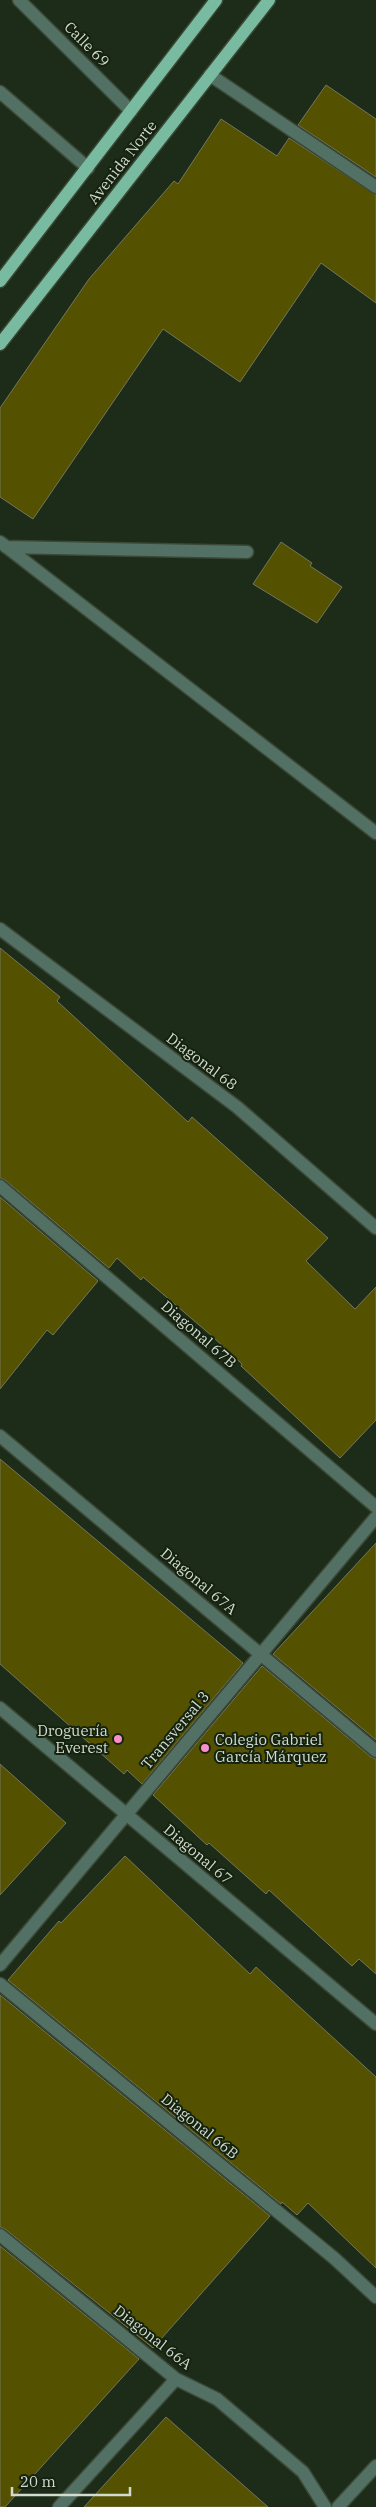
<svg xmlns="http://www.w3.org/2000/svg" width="376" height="2507" viewBox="0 0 376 2507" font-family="'IBM Plex Serif',serif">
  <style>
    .building { fill: #545200; stroke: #76765b }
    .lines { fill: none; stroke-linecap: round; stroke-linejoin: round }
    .minor-casing { stroke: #3a4835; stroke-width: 15 }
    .major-casing { stroke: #3a4835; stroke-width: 15 }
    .minor { stroke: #527164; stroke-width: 12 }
    .major { stroke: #79bba1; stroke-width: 12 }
    .poi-dot { fill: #f98fc9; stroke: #14220f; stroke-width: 2 }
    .labels { text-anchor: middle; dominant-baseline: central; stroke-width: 4; stroke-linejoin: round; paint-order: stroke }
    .street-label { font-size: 15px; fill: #d2dbcf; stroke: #14220f }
    .poi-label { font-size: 15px; fill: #d2dbcf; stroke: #14220f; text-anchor: end }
  </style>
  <rect width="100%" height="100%" fill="#1d2c18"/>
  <!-- building -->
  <path class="building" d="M 326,85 L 376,119 L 376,177 L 298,125 Z
    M 221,119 L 277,156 L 289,138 L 376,195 L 376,303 L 321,263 L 240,382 L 163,329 L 33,519 L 0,497 L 0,408 L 89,279 L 174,181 L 178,184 Z
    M 281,542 L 312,563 L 310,566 L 342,587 L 317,623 L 253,584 Z
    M 0,948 L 60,997 L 57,1001 L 188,1122 L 192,1117 L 328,1238 L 306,1261 L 355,1309 L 376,1287 L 376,1420 L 340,1458 L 241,1366 L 242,1364 L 212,1336 L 143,1277 L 141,1280 L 117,1258 L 109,1268 L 5,1180 L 0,1178 Z
    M 0,1197 L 98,1281 L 53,1335 L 47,1330 L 0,1389 Z
    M 0,1459 L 243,1663 L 142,1784 L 127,1770 L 124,1774 L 0,1664 Z
    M 376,1543 L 376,1740 L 273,1654 Z
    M 262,1666 L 371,1757 L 376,1759 L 376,1974 L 359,1959 L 352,1966 L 269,1890 L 266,1894 L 209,1843 L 207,1845 L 153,1795 Z
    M 0,1764 L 66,1823 L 0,1895 Z
    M 125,1856 L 250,1974 L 256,1967 L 376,2077 L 376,2268 L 308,2203 L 297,2215 L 282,2202 L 281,2204 L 8,1980 L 59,1921 L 61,1923 Z
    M 0,1995 L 270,2216 L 153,2348 L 5,2229 L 0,2227 Z
    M 0,2246 L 139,2359 L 5,2507 L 0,2507 Z
    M 166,2417 L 268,2507 L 84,2507 Z"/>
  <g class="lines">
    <!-- minor casing -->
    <g class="minor-casing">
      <path id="minor" d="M 19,0 L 131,111
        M 210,75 L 376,187
        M 0,92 L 88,168
        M 0,542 L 376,833
        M 6,547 L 247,552
        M 0,929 L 237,1107 L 376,1228
        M 0,1186 L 376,1507
        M 0,1436 L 376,1751
        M 0,1708 L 376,2024
        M 0,1965 L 376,1517
        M 0,1984 L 334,2258 L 376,2297
        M 0,2235 L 176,2379 L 217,2399 L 303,2472 L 325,2507
        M 59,2507 L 176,2379
        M 338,2507 L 376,2466"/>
    </g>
    <!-- major casing -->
    <g class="major-casing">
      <path id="major" d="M 0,281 L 216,0
        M 0,344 L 269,0"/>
    </g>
    <!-- minor -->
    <use href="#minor" class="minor"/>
    <!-- major -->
    <use href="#major" class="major"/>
  </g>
  <!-- markers -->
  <g class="poi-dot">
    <circle cx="118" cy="1739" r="5"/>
    <circle cx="205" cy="1748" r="5"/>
  </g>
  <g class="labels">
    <!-- street labels -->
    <g class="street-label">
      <text transform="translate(87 44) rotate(45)">Calle 69</text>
      <text transform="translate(122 162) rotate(-52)">Avenida Norte</text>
      <text transform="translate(202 1061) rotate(37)">Diagonal 68</text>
      <text transform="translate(199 1334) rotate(41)">Diagonal 67B</text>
      <text transform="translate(199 1581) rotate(40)">Diagonal 67A</text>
      <text transform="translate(175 1730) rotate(-50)">Transversal 3</text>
      <text transform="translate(198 1854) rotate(40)">Diagonal 67</text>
      <text transform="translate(200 2126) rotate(39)">Diagonal 66B</text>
      <text transform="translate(153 2337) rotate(38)">Diagonal 66A</text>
    </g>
    <!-- poi labels -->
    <g class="poi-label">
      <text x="108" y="1730">Droguería<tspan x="108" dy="17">Everest</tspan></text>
      <text x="215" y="1739" text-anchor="start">Colegio Gabriel<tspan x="215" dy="17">García Márquez</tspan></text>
    </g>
  </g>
  <!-- scale -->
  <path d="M12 2487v8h118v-8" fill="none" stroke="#d2dbcf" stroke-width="2.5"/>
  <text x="20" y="2487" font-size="15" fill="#d2dbcf" stroke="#14220f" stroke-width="4" paint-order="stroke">20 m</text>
</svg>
